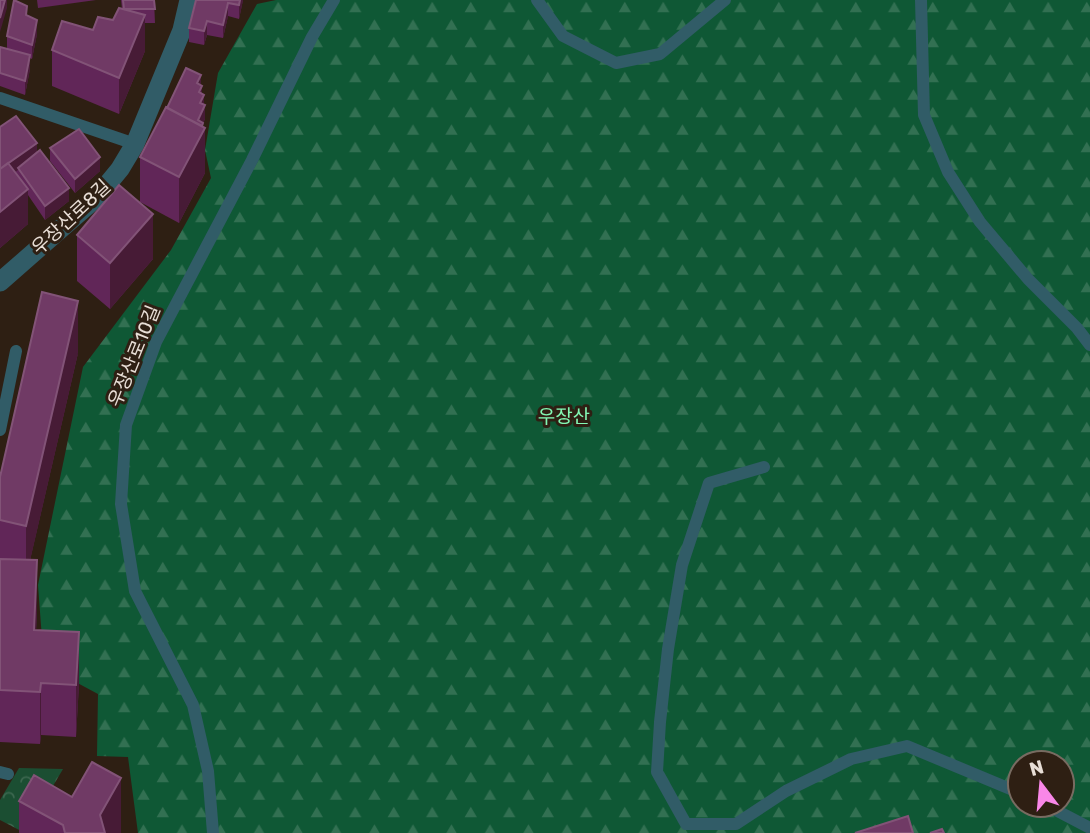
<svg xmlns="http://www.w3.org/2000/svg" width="1090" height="833" viewBox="0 0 1090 833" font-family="Rubik,'Noto Sans KR',sans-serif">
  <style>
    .forest { fill: url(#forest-firs); fill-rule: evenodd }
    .park { fill: url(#park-crowns) }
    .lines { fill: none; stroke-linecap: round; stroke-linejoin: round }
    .service { stroke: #315c67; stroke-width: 12 }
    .minor { stroke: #315c67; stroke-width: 19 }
    .wall { fill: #612658 }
    .shaded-wall { fill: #471b36 }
    .building { fill: #703a65; stroke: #825377; stroke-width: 2 }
    .labels { text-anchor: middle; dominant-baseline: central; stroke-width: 6; stroke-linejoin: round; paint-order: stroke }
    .street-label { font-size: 19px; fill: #e8ded6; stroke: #2e1f13 }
    .park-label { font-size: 19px; fill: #83f8b4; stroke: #2e1f13 }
  </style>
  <defs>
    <pattern id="forest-firs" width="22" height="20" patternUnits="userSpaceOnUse" patternTransform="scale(1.75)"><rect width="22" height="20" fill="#0f5835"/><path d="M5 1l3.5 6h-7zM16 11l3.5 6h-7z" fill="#327052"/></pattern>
    <pattern id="park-crowns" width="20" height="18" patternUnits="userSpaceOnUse" patternTransform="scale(1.75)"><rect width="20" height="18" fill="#1b4e32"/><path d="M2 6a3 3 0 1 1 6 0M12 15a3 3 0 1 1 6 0" fill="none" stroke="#3c674f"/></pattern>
  </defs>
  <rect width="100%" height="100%" fill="#2e1f13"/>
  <!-- forest -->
  <path class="forest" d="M 276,0 L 1090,0 L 1090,833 L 138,833 L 128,757 L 97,756 L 98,694 L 44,665 L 38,585 L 83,367 L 171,250 L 211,178 L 205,150 L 218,73 L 257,4 ZM 1020,763 L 1062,763 L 1062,805 L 1020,805 Z"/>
  <!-- park -->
  <path class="park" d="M 19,768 L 63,769 L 25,833 L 0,820 L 0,800 Z"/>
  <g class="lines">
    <!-- service -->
    <path class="service" d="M 537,0 L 563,36 L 616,63 L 660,54 L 725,0
      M 921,0 L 924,115 L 948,172 L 980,222 L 1028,279 L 1077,328 L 1090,345
      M 0,98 L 135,144
      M 0,430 L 16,351
      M 764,467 L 709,483 L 682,565 L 668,649 L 660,722 L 657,772 L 686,824 L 736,824 L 786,791 L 851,759 L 907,746 L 1020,793
      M 0,772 L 8,774
      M 1046,805 L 1090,828
      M 213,833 L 208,771 L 193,705 L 135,591 L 121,504 L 126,425 L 156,342 L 252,160 L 312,37 L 334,0"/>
    <!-- minor -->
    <path class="minor" d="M 0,282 L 97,197 L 120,169 L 135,144 L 182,30 L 189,0"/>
  </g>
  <!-- wall -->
  <path class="wall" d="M 37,0 L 96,0 L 38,8 Z
    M 121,0 L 154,0 L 155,23 L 145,23 L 145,51 L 119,114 L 52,86 L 52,50 L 113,20 L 122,9 Z
    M 196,0 L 243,0 L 239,19 L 228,16 L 223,38 L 207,35 L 204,45 L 189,42 L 189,28 Z
    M 27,16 L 37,34 L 32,59 L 30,58 L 30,69 L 25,95 L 0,86 L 0,47 L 7,49 L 7,36 Z
    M 201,85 L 205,119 L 203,123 L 205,173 L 179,223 L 140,202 L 140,157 Z
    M 0,127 L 37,153 L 69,201 L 45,220 L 28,195 L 28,224 L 0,248 Z
    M 50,148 L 100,171 L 75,193 L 50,161 Z
    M 77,235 L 153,259 L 110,309 L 77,281 Z
    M 78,353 L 30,560 L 37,612 L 36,630 L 79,684 L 76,737 L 41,735 L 40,744 L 0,742 L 0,520 Z
    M 19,801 L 121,833 L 19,833 Z"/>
  <!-- shaded-wall -->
  <path class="shaded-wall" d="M 5,0 L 7,0 L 7,8 L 0,32 L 0,18 Z
    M 240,0 L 243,0 L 239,19 L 239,5 Z
    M 228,3 L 228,16 L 223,38 L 223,25 Z
    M 145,15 L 145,51 L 119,114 L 119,78 Z
    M 37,20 L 37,34 L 32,59 L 32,45 Z
    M 207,21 L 207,35 L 204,45 L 204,31 Z
    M 30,55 L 30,69 L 25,95 L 25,81 Z
    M 201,75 L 201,89 L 202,86 L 202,99 L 204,95 L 204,107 L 205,105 L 205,119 L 201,127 L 203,123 L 203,131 L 205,128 L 205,173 L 179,223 L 179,177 L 198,120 L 197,83 Z
    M 37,143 L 37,157 L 18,168 L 18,170 L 0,184 L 0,170 Z
    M 100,157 L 100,171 L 75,193 L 75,179 Z
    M 69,188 L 69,201 L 45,220 L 45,206 Z
    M 28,189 L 28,224 L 0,248 L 0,212 Z
    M 153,214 L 153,259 L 110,309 L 110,263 Z
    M 78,301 L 78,353 L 26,578 L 26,526 Z
    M 37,560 L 37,612 L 34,683 L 34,630 Z
    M 79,632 L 79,684 L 76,737 L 76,685 Z
    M 41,683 L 41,735 L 40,744 L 40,692 Z
    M 121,778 L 121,833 L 100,833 L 100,815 Z"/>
  <!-- building -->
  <path class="building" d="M 0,0 L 5,0 L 0,18 Z
    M 14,0 L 27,6 L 26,15 L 37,20 L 32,45 L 7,36 Z
    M 123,0 L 154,0 L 155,9 L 124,9 Z
    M 196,0 L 240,0 L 239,5 L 228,3 L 223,25 L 207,21 L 204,31 L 189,28 Z
    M 119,8 L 145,15 L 119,78 L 52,50 L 62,21 L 93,30 L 98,17 L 113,20 Z
    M 0,47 L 30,55 L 25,81 L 0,73 Z
    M 186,68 L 201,75 L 197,83 L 202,86 L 199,92 L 204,95 L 200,103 L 205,105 L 198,120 L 203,123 L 202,126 L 167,108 Z
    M 166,107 L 205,128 L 179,177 L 140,157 Z
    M 16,116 L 37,143 L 0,169 L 0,127 Z
    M 79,129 L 100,157 L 75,179 L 50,148 Z
    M 40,150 L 69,188 L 45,206 L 18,168 Z
    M 8,163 L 28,189 L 0,212 L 0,169 Z
    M 119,185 L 153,214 L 110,263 L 77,235 Z
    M 42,292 L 78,301 L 26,526 L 0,520 L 0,477 Z
    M 0,559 L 37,560 L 34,630 L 79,632 L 76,685 L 41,683 L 40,692 L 0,690 Z
    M 92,762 L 121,778 L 100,815 L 105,833 L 65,833 L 63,825 L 19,801 L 34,775 L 72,797 Z
    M 908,816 L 913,833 L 855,833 Z
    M 942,829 L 944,833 L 930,833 Z"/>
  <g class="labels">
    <!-- street labels -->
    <g class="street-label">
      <text transform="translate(71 217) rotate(-43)">우장산로8길</text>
      <text transform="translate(134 356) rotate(-68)">우장산로10길</text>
    </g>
    <!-- park labels -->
    <g class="park-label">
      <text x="564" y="416">우장산</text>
    </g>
  </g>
  <!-- north arrow -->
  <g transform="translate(1041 784) rotate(344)"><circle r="33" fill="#2e1f13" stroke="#786b61" stroke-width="2"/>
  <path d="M0-5L12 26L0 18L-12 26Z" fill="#f987e8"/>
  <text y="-10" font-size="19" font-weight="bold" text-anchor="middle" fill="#e8ded6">N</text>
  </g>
</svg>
